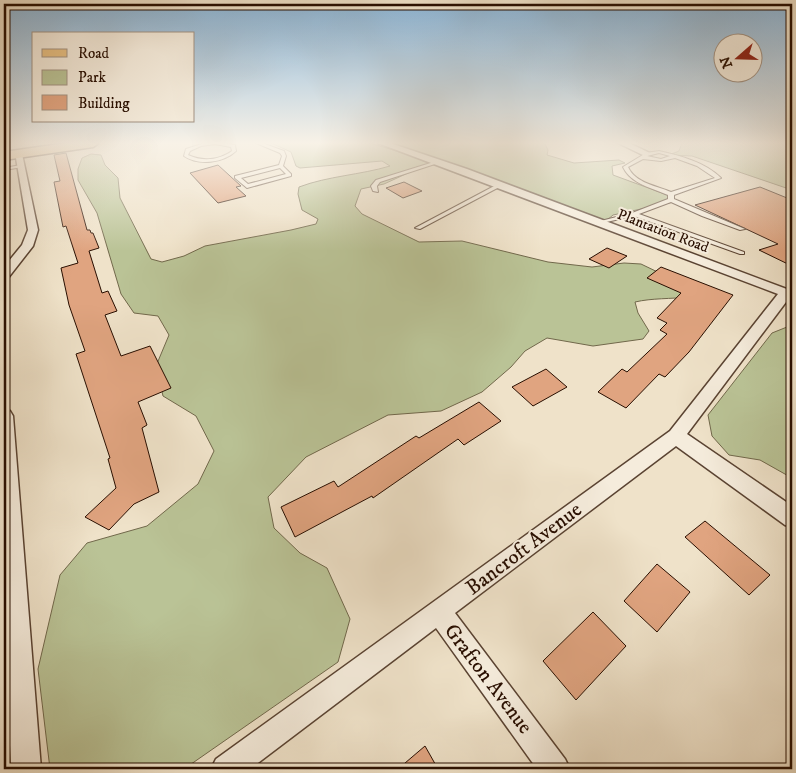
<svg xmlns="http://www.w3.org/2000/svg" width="796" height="773" viewBox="0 0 796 773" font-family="'IM FELL DW Pica',serif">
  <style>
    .green { fill: #bac396; stroke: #71684b }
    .building { fill: #e0a480; stroke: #280e00 }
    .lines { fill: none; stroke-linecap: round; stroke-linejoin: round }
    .lane-casing { stroke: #5a4332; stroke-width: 2 }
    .street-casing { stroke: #5a4332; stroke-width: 3 }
    .primary-casing { stroke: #280e00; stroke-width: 3 }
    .lane { fill: #f5ecdc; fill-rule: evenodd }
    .street { fill: #f5ecdc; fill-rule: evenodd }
    .primary { fill: #e8c184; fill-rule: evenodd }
    .labels { text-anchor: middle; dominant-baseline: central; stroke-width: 4; stroke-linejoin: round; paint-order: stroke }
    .far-street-label { font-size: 15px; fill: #280e00; stroke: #f5ecdc }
    .near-street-label { font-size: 21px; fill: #280e00; stroke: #f5ecdc }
  </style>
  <rect width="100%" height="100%" fill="#efe2c9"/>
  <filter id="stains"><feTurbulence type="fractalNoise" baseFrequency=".004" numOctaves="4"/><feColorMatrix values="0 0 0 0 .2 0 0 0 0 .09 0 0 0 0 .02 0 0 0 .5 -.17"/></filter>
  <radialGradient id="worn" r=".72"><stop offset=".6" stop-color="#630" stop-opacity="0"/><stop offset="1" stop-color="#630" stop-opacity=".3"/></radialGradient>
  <!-- green -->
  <path class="green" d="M 271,143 L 370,143 L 432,162 L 384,184 L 361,189 L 355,206 L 362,214 L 419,242 L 462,241 L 548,262 L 592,267 L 624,263 L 641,264 L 668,277 L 689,297 C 671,299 652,298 635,302 L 638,313 L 649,331 L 643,339 L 593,346 L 547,338 L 525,351 L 511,367 L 482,392 L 441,411 L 388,415 L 306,457 L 268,497 L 274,528 L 300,553 L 327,568 L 350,619 L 338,662 L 184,769 L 50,769 L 38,669 L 60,575 L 87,543 L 147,526 L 198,484 L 214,451 L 196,416 L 163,396 L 156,366 L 169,335 L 158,316 L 134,313 L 121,294 L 97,213 L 78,180 L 78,169 L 82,158 L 91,154 L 101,155 L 105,165 L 118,178 L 120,198 L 151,259 L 162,262 L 184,256 L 205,246 L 291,230 L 316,224 L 318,219 L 302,210 L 298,194 L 299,187 C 328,176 360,175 390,166 L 382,161 L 300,168 L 296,166 L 291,152 Z
    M 391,143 L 541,143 L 545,144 L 548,150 L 547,155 L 574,163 L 619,160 L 625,163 L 612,166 L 613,175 L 673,197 L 674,202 L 613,215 L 606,221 Z
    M 682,143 L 792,143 L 792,190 L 692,156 L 669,155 L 679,151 Z
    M 792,325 L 792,478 L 760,460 L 729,455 L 712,436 L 708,415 L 772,333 Z"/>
  <!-- building -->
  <path class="building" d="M 66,153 L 87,230 L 90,230 L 91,233 L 93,233 L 99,248 L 89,251 L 102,293 L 108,291 L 117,311 L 105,315 L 121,356 L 150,346 L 171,388 L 138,402 L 147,425 L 142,428 L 159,492 L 134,504 L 109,530 L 85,517 L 116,488 L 108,459 L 110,458 L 76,354 L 85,351 L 69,305 L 61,268 L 78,263 L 66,226 L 63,227 L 54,182 L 60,181 L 54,155 Z
    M 218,165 L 241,186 L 236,187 L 246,196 L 218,203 L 190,173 Z
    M 404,182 L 422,191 L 403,198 L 386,188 Z
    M 760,187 L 792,200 L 792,266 L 759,250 L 778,244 L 695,205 Z
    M 607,248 L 627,256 L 609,268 L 589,259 Z
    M 661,267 L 733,295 L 689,352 L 665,377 L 659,374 L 626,408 L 598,392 L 622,369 L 627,372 L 667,334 L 660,330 L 667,323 L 657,318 L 681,293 L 647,278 Z
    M 546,369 L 567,387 L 533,406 L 512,387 Z
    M 479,402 L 501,421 L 464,445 L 458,439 L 373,498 L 372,496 L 295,537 L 281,507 L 334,481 L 338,487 L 416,436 L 419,438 Z
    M 705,521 L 770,575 L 749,595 L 685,537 Z
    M 657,564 L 690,592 L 657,632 L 624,601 Z
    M 593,612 L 626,646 L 576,700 L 543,661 Z
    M 425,746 L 438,769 L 398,769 Z"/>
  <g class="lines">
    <!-- lane casing -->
    <g class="lane-casing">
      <path id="lane" d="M 205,143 L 223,143 L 235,145 L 236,151 C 223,163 199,166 184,156 L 186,149 ZM 215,144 L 231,147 L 232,151 C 219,160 203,162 188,155 L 190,151 L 201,146 Z
        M 256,143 L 262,143 L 284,151 L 286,156 L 283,166 L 291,174 L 291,176 L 247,188 L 235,178 L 235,176 L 279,165 L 282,156 L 280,153 ZM 280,168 L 286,174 L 248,184 L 241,178 Z
        M 659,151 C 681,156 705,162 721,178 L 674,195 L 674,199 L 745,229 L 740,230 L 702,216 L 671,202 L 639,214 L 744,252 L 744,254 L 740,254 L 634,216 L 597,224 L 597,222 L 632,213 L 668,199 L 668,195 C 652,188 631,184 623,167 L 646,153 ZM 659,153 L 670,156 L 661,159 L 647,156 ZM 675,158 L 697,166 L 715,178 L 671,192 C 657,186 635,183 628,167 L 643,159 L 661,161 Z
        M 437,161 L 441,162 L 380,182 L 377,186 L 378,192 L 373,191 L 371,186 L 376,180 Z
        M 21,165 L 23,166 L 23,167 L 4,170 L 4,168 Z
        M 498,184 L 503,185 L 420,229 L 415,228 Z"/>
    </g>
    <!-- street casing -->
    <g class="street-casing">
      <path id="street" d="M 378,143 L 390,143 L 467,169 L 792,291 L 792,299 L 789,298 L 687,434 L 792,506 L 792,527 L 785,525 L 676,446 L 455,613 L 565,759 L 570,769 L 537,769 L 436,628 L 250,769 L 211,769 L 216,759 L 670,431 L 778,294 Z
        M 618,143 L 629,143 L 652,154 L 645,156 Z
        M 15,152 L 22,154 L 38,230 L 33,246 L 8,278 L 4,279 L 4,267 L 22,245 L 28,230 Z
        M 4,409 L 10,411 L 13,416 L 41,769 L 11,769 L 4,602 Z"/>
    </g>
    <!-- primary casing -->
    <g class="primary-casing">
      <path id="primary" d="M 66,143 L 99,143 L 93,147 L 4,160 L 4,152 Z"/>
    </g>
    <!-- lane -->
    <use href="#lane" class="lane"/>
    <!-- street -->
    <use href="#street" class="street"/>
    <!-- primary -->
    <use href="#primary" class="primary"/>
  </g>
  <!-- sky -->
  <linearGradient id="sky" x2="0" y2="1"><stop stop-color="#8bb6d9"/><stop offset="0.57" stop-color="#f8f2e7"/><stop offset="1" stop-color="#f8f2e7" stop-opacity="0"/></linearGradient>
  <rect width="796" height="251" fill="url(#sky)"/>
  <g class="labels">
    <!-- far-street labels -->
    <g class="far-street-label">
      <text transform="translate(663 231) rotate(21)">Plantation Road</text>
    </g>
    <!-- near-street labels -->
    <g class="near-street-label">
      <text transform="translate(524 549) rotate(-37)">Bancroft Avenue</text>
      <text transform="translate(488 679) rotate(53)">Grafton Avenue</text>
    </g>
  </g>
  <!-- margin -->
  <rect width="796" height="773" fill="none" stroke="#efe2c9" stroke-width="20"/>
  <rect x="5" y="5" width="786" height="763" fill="none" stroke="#280e00" stroke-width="2.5"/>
  <rect x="10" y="10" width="776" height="753" fill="none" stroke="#280e00"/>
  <!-- legend -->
  <rect x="32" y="32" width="162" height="90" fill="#f5ecdc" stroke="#a39384"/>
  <rect x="42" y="49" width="25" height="8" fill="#e8c184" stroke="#a39384"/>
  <text x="78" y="58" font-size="15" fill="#280e00">Road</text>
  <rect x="42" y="70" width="25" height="15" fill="#bac396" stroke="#a39384"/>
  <text x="78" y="82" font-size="15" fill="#280e00">Park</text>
  <rect x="42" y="95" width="25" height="15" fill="#e0a480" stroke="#a39384"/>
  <text x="78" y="108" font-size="15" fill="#280e00">Building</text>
  <!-- north arrow -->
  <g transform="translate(738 58) rotate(250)"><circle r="24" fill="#f5ecdc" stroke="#a39384"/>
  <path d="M0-4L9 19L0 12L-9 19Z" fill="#8f2418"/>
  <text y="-8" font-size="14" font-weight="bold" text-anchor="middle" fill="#280e00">N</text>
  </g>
  <rect width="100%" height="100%" filter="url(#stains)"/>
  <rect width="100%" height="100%" fill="url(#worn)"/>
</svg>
